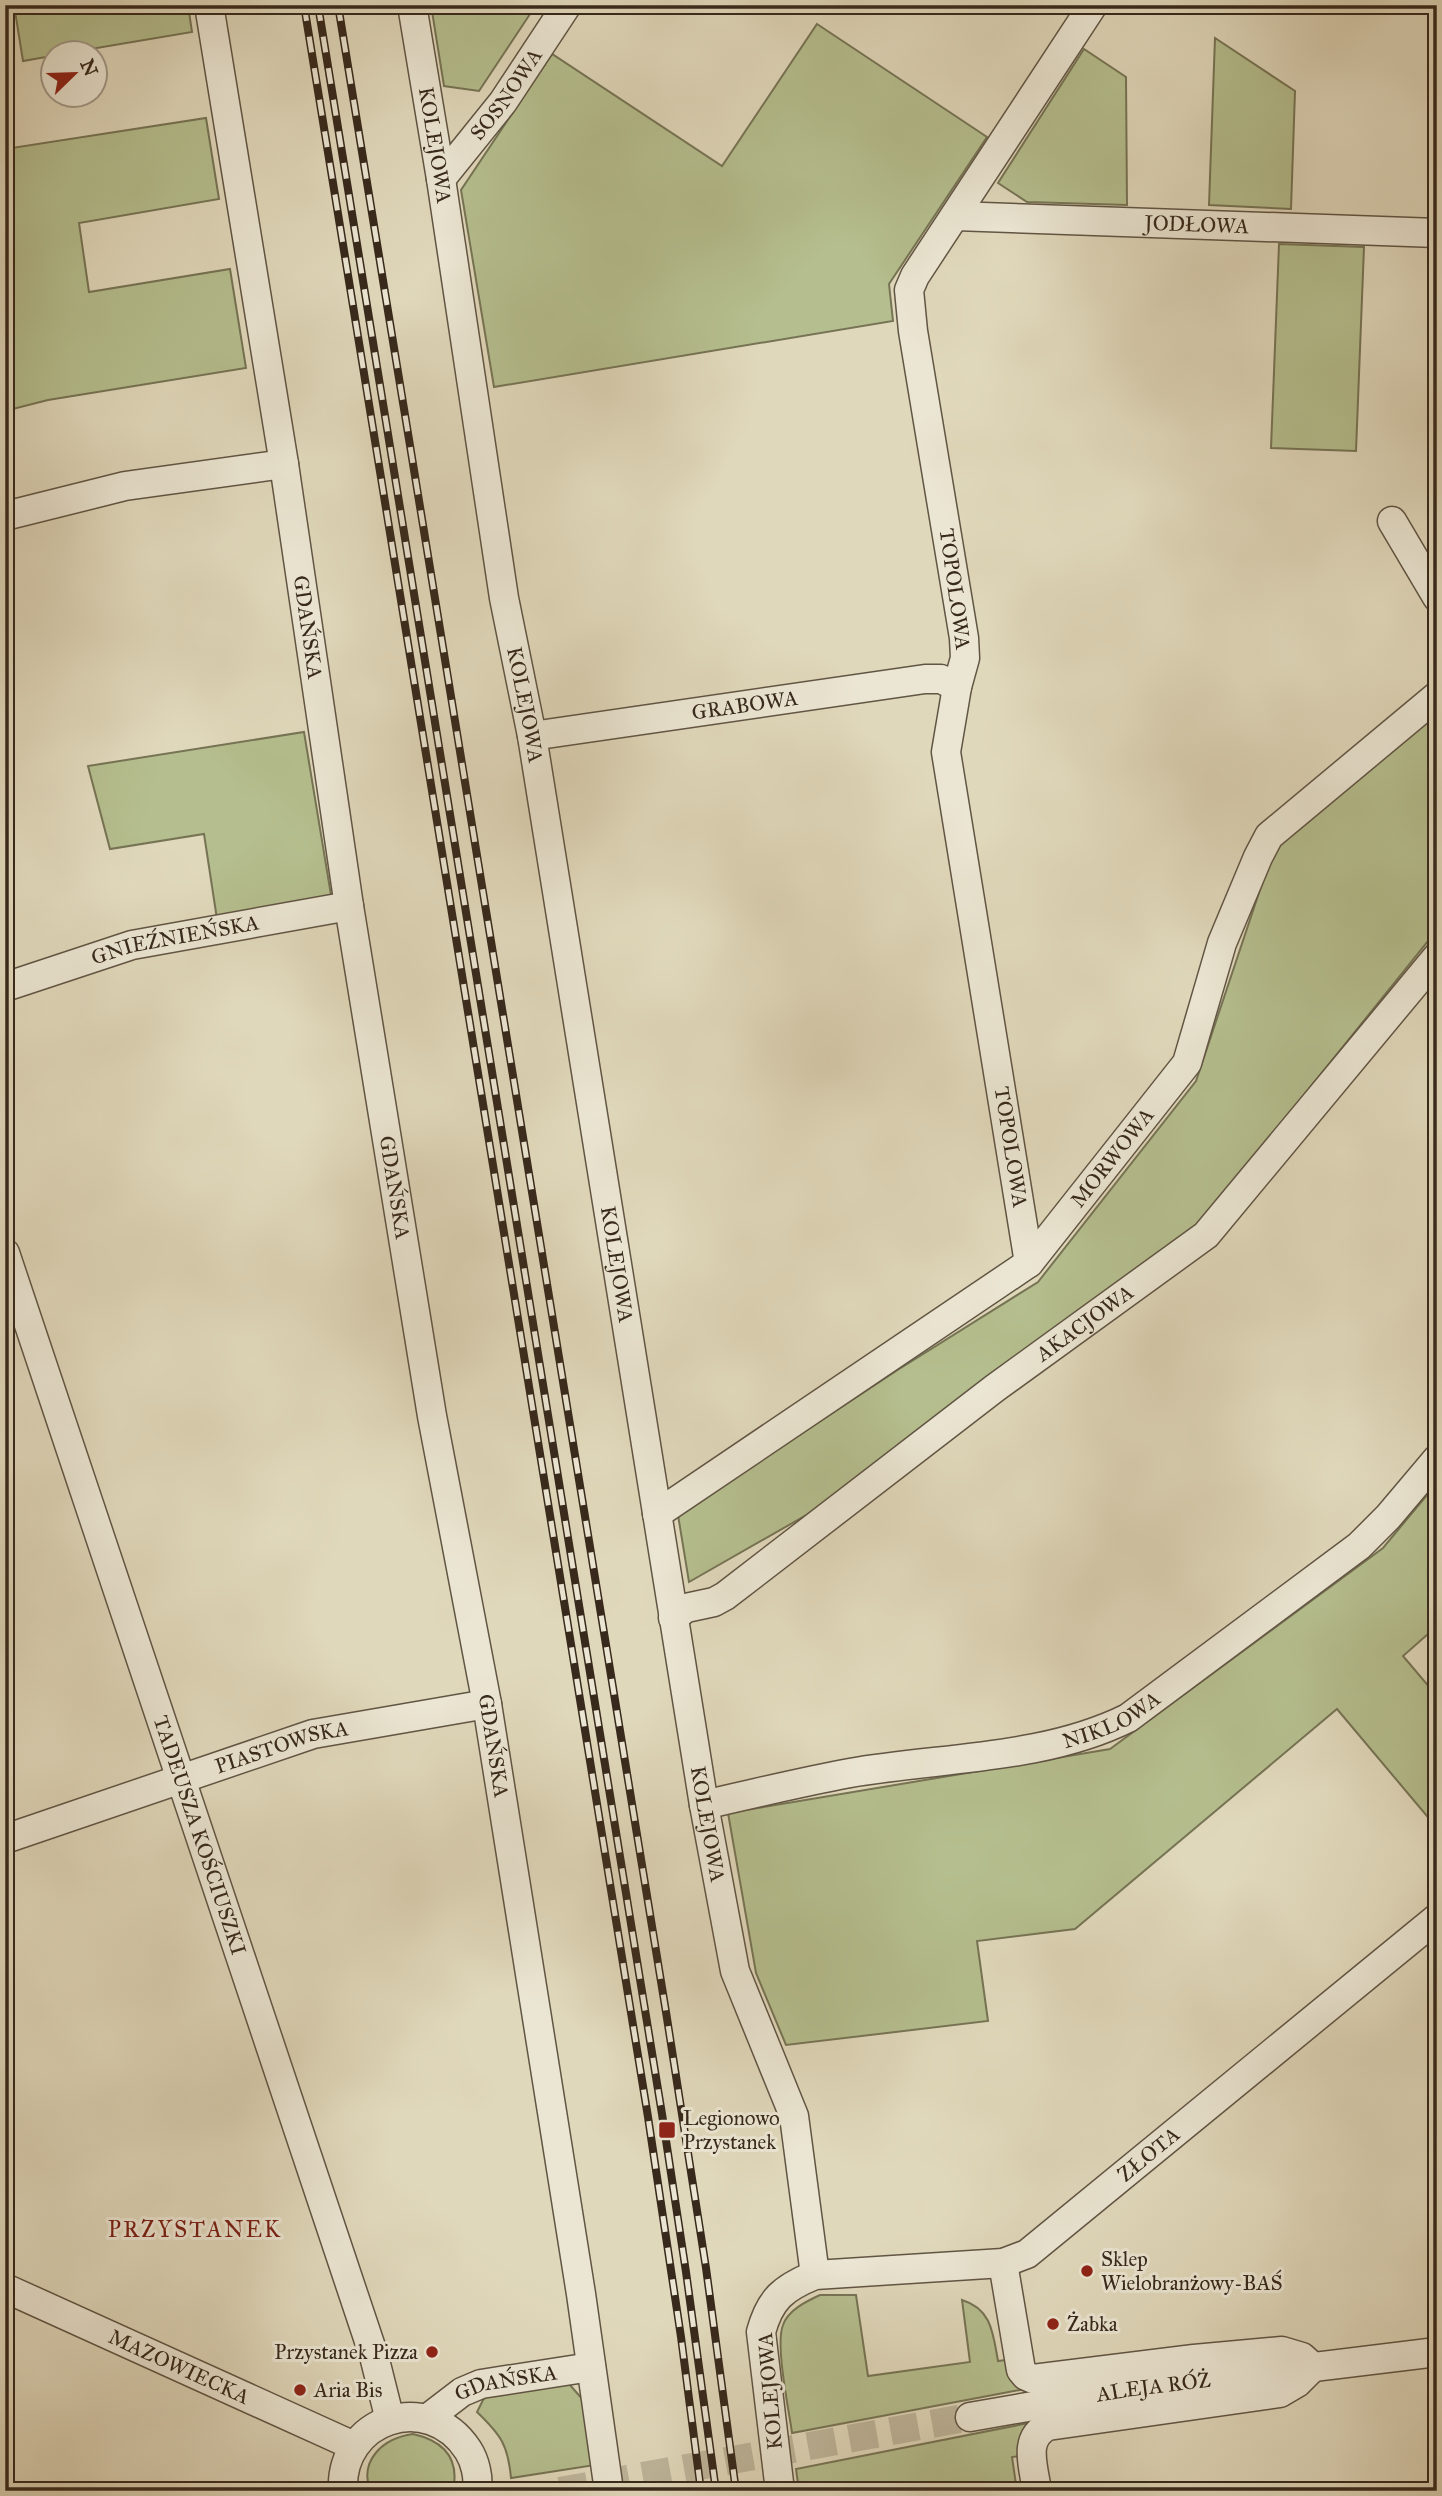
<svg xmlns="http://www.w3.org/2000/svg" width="1442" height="2496" viewBox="0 0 1442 2496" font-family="'IM FELL Great Primer',serif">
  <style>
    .green { fill: #b5be8e; stroke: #767455; stroke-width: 2 }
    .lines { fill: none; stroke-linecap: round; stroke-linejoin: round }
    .minor-tunnel { stroke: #beb59b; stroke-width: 28; stroke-dasharray: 28 14; stroke-linecap: butt }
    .minor-casing { stroke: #615544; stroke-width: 31 }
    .minor { stroke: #ebe6d3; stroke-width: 28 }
    .rail-casing { stroke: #37291c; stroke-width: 8 }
    .rail { stroke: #ebe6d3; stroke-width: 5; stroke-dasharray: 16; stroke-linecap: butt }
    .poi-dot { fill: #8f2418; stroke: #ebe6d3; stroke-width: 2.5 }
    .labels { text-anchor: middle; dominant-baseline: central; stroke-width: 6; stroke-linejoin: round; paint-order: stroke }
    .street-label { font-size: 21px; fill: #37291c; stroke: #ebe6d3 }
    .poi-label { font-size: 21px; fill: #37291c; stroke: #ebe6d3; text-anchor: start }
    .neighbourhood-label { font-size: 23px; letter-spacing: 2px; fill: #7a1f14; stroke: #ebe6d3 }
  </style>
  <rect width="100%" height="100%" fill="#e0d8bb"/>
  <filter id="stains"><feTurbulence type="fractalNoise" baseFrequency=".00286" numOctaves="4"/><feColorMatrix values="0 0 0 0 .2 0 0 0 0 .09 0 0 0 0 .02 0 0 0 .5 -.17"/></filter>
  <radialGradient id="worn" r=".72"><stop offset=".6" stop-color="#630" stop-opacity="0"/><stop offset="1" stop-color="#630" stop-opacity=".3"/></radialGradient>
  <!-- green -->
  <path class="green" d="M 14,5 L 188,5 L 192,32 L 73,52 L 52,52 L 52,56 L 23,61 Z
    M 431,5 L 536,5 L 479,91 L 444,86 Z
    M 817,24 L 987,137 L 889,284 L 893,321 L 494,387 L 461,190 L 552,54 L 722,166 Z
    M 1215,38 L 1295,91 L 1291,209 L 1209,205 Z
    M 1084,49 L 1126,77 L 1127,205 L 1027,202 L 998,183 Z
    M 206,118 L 219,199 L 79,223 L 89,292 L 230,269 L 246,368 L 48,400 L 5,411 L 5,149 Z
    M 1279,244 L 1364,247 L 1356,451 L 1271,448 Z
    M 1437,714 L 1437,930 L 1196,1229 L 838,1497 L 689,1582 L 678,1515 L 896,1371 L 1038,1282 L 1196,1081 L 1275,845 Z
    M 304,732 L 332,901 L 217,919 L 204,834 L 110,849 L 88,766 Z
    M 1437,1483 L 1437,1626 L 1403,1656 L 1437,1696 L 1437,1828 L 1337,1709 L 1075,1929 L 977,1941 L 988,2021 L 786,2045 L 756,1973 L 728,1813 L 1110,1749 L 1383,1548 Z
    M 820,2295 L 856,2295 L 868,2376 L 970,2362 L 962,2300 C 992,2309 993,2334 998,2361 L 1005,2360 L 1012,2377 L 1030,2388 L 792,2433 C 789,2410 775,2345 783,2325 C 788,2310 807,2301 820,2295 Z
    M 545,2383 L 570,2385 L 584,2401 L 595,2465 L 511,2478 C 508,2445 501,2435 477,2412 L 483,2400 L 491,2392 Z
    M 1044,2420 L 1019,2456 L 1012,2457 L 1017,2491 L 799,2491 L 796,2469 Z
    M 413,2434 C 444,2441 460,2458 453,2491 L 370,2491 C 359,2459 384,2438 413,2434 Z"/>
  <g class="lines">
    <!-- minor-tunnel -->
    <path class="minor-tunnel" d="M 560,2491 L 970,2417"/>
    <!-- minor casing -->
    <g class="minor-casing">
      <g id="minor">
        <path id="s1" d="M 209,5 L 284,464 L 349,906 L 432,1416 L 487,1704 L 581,2294 L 609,2491"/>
        <path id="s2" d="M 412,5 L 441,179 L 504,598 L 532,736 L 704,1805 L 735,1971 L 794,2116 L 815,2275"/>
        <path id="s3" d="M 441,179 L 503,102 L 567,5"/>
        <path id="s4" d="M 955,216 L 1437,233"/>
        <path d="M 5,516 L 125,486 L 284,464"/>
        <path d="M 1392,521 L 1437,597"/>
        <path id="s5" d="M 532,736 L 925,679 L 941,679 L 957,687"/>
        <path id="s6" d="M 5,987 L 132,945 L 349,906"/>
        <path id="s7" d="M 5,1253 L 374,2356 L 390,2420"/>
        <path d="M 1029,1263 L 946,752 L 957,687 L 965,658 L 964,638 L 913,331 L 909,290 L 915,276 L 1093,5"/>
        <path id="s8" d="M 657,1514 L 1029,1263 L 1187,1063 L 1222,943 L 1258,857 L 1269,836 L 1437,696"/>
        <path id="s9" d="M 673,1618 L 686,1608 L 714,1602 L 725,1596 L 995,1388 L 1206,1235 L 1437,957"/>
        <path id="s10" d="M 704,1805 C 752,1794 801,1782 850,1773 C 942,1757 1043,1760 1128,1718 L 1359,1546 L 1388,1517 L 1437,1459"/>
        <path id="s11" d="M 5,1839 L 313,1734 L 487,1704"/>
        <path d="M 1003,2263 L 1021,2370 L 1026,2376 L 1033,2379 L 1194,2359 L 1282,2351 L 1302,2357 L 1313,2367"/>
        <path id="s12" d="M 5,2288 L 354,2446"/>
        <path id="s13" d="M 970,2417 L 1125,2390 L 1437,2352"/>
        <path id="s14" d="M 428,2418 L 462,2392 L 481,2384 L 591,2367"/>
        <path d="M 343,2491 C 339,2419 428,2389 468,2450 C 475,2461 479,2477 477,2491"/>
        <path id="s15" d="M 780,2491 L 761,2332 C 770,2299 783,2288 815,2275 L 1003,2263 L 1027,2254 L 1437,1918"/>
        <path d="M 1037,2491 C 1034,2468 1022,2438 1048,2426 L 1280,2393 L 1297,2383 L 1313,2367"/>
      </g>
    </g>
    <!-- minor -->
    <use href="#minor" class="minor"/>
    <!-- rail casing -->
    <g class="rail-casing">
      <path id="rail" d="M 304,5 L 648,2117 L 681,2337 L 701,2491
        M 318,5 L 662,2114 L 686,2272 L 716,2491
        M 338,5 L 666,2012 L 706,2268 L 736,2491"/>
    </g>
    <!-- rail -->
    <use href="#rail" class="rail"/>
  </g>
  <!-- markers -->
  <g class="poi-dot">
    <rect x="658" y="2121" width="18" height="18" rx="3.5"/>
    <circle cx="1087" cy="2271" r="7"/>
    <circle cx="1053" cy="2324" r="7"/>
    <circle cx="432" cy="2352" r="7"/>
    <circle cx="300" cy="2390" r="7"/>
  </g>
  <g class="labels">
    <!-- street labels -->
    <g class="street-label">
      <text stroke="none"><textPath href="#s3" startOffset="107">SOSNOWA</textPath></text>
      <text stroke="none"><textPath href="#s2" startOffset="142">KOLEJOWA</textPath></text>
      <text stroke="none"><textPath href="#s4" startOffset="242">JODŁOWA</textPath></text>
      <text transform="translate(955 589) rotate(82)">TOPOLOWA</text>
      <text stroke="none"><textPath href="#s1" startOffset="630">GDAŃSKA</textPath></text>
      <text stroke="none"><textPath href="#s2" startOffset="709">KOLEJOWA</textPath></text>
      <text stroke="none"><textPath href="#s5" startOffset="215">GRABOWA</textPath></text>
      <text stroke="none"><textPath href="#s6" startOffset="177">GNIEŹNIEŃSKA</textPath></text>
      <text transform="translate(1011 1147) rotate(81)">TOPOLOWA</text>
      <text stroke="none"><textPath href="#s8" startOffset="583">MORWOWA</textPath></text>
      <text stroke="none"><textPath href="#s1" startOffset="1197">GDAŃSKA</textPath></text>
      <text stroke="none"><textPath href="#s2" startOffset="1276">KOLEJOWA</textPath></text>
      <text stroke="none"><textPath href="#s9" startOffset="509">AKACJOWA</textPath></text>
      <text stroke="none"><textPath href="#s10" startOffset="418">NIKLOWA</textPath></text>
      <text stroke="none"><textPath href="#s1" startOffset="1764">GDAŃSKA</textPath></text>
      <text stroke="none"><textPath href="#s11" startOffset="292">PIASTOWSKA</textPath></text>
      <text stroke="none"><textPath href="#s2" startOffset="1843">KOLEJOWA</textPath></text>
      <text stroke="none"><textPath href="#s7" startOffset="614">TADEUSZA KOŚCIUSZKI</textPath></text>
      <text stroke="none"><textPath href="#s15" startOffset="614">ZŁOTA</textPath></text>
      <text stroke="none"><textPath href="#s12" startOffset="191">MAZOWIECKA</textPath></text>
      <text stroke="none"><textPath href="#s14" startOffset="88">GDAŃSKA</textPath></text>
      <text stroke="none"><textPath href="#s13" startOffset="186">ALEJA RÓŻ</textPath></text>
      <text transform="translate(770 2391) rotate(-95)">KOLEJOWA</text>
    </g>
    <!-- poi labels -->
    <g class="poi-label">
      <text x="683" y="2118">Legionowo<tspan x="683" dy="24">Przystanek</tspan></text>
      <text x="1101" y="2259">Sklep<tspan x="1101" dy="24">Wielobranżowy-BAŚ</tspan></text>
      <text x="1067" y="2324">Żabka</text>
      <text x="418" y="2352" text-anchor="end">Przystanek Pizza</text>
      <text x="314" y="2390">Aria Bis</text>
    </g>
    <!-- neighbourhood labels -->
    <g class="neighbourhood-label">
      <text x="195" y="2229">PRZYSTANEK</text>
    </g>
  </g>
  <!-- margin -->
  <rect width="1442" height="2496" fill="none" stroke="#e0d8bb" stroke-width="28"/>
  <rect x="7" y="7" width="1428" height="2482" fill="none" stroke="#37291c" stroke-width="3.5"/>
  <rect x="14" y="14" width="1414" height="2468" fill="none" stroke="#37291c" stroke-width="2"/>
  <!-- north arrow -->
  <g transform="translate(74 74) rotate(67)"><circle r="33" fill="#ebe6d3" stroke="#a39a8a" stroke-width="2"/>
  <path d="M0-5L12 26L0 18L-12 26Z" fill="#8f2418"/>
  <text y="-10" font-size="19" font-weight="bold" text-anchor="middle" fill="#37291c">N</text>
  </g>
  <rect width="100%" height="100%" filter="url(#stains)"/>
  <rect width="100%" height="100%" fill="url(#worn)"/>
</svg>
